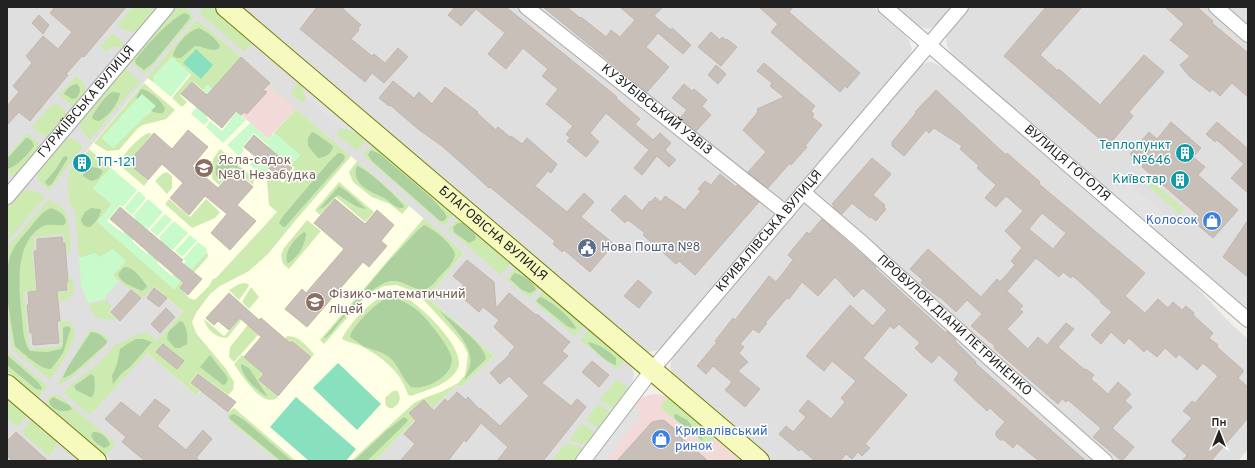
<svg xmlns="http://www.w3.org/2000/svg" width="1255" height="468" viewBox="0 0 1255 468" font-family="Overpass,sans-serif">
  <style>
    .residential { fill: #e0dfdf }
    .commercial { fill: #f2dad9 }
    .education { fill: #ffffe5 }
    .grass { fill: #cdebb0; fill-rule: evenodd }
    .forest { fill: #add19e }
    .park { fill: #c8facc }
    .pitch { fill: #88e0be }
    .parking { fill: #e2e2e2 }
    .building { fill: #c7bfb8; stroke: #c4b6ab; fill-rule: evenodd }
    .lines { fill: none; stroke-linecap: round; stroke-linejoin: round }
    .minor-casing { stroke: #a9a9a9; stroke-width: 16 }
    .secondary-casing { stroke: #707d05; stroke-width: 22 }
    .minor { stroke: #fff; stroke-width: 14 }
    .secondary { stroke: #f7fabf; stroke-width: 20 }
    .labels { text-anchor: middle; dominant-baseline: central; stroke-width: 3; stroke-linejoin: round; paint-order: stroke }
    .street-label { font-size: 13px; fill: #222; stroke: #fff }
    .culture-label { font-size: 13px; fill: #0d838f; stroke: #fff; text-anchor: end }
    .education-label { font-size: 13px; fill: #785e54; stroke: #fff; text-anchor: start }
    .shop-label { font-size: 13px; fill: #366cbe; stroke: #fff; text-anchor: end }
    .service-label { font-size: 13px; fill: #4e5e75; stroke: #fff; text-anchor: start }
  </style>
  <rect width="100%" height="100%" fill="#f2efe9"/>
  <!-- residential -->
  <path class="residential" d="M 7,7 L 158,7 L 7,186 Z
    M 176,7 L 212,7 L 629,363 L 634,373 L 632,383 L 574,461 L 112,461 L 7,371 L 7,206 L 62,140 Z
    M 241,7 L 873,7 L 905,35 L 909,40 L 912,49 L 909,57 L 902,65 L 665,343 L 658,350 L 648,352 L 643,351 Z
    M 895,7 L 951,7 L 935,26 L 929,29 L 920,27 L 913,22 Z
    M 970,7 L 1248,7 L 1248,310 L 954,57 L 947,46 L 946,37 L 948,34 Z
    M 928,62 L 932,62 L 945,69 L 1189,279 L 1231,324 L 1248,339 L 1248,449 L 1238,461 L 772,461 L 672,374 L 670,366 L 673,356 L 917,70 L 922,65 Z
    M 7,400 L 31,420 L 79,461 L 7,461 Z"/>
  <!-- commercial -->
  <path class="commercial" d="M 241,57 L 270,83 L 268,85 L 296,109 L 268,139 L 212,90 Z
    M 653,394 L 663,395 L 673,400 L 743,461 L 593,461 L 637,401 L 643,397 Z"/>
  <!-- education -->
  <path class="education" d="M 197,19 L 241,57 L 212,90 L 241,115 L 268,139 L 296,109 L 464,253 L 427,298 L 454,320 L 494,356 L 461,387 L 457,385 L 416,422 L 415,420 L 375,461 L 278,461 L 228,420 L 228,412 L 201,391 L 197,396 L 147,353 L 183,312 L 91,230 L 94,160 L 85,153 Z"/>
  <!-- grass -->
  <path class="grass" d="M 133,7 L 158,7 L 138,31 C 129,33 124,30 117,25 Z
    M 176,7 L 184,7 L 193,15 L 192,20 L 145,74 L 129,61 Z
    M 205,7 L 212,7 L 253,42 L 244,52 L 199,13 Z
    M 197,19 L 241,57 L 212,89 L 208,85 L 203,90 L 192,81 L 180,95 L 187,102 L 182,107 L 172,98 L 191,75 L 172,57 L 153,77 L 153,82 L 147,78 Z
    M 112,33 L 122,41 L 125,46 L 124,47 L 112,47 L 107,52 L 100,47 Z
    M 124,67 L 140,81 L 90,140 L 81,130 L 79,120 Z
    M 76,76 L 82,81 L 87,91 L 74,107 L 59,95 Z
    M 299,81 L 301,83 L 306,98 L 302,103 L 290,93 Z
    M 144,83 L 175,110 L 166,119 L 143,125 L 138,128 L 119,150 L 107,151 L 94,143 ZM 142,94 L 156,107 L 141,120 L 102,138 Z
    M 52,104 L 58,104 L 66,111 L 68,114 L 50,136 C 42,137 38,132 32,127 Z
    M 296,109 L 351,156 L 295,221 L 268,254 L 249,271 L 220,286 L 210,294 L 196,313 L 192,322 L 196,333 L 226,369 L 234,382 L 233,390 L 228,395 L 198,373 L 190,383 L 200,391 L 197,396 L 147,353 L 90,415 L 64,393 L 66,389 L 99,363 L 117,343 L 123,343 L 134,335 L 147,332 L 157,341 L 183,312 L 154,286 L 143,298 L 131,288 L 130,290 L 119,281 L 100,257 L 95,253 L 79,258 L 75,212 L 69,202 L 68,185 L 69,172 L 74,166 L 80,171 L 91,159 L 85,154 L 89,149 L 111,168 L 93,188 L 112,204 L 98,222 L 174,289 L 207,252 L 208,256 L 207,258 L 180,288 L 189,298 L 195,300 L 209,286 L 213,279 L 216,278 L 277,212 L 269,205 L 267,180 L 272,174 L 283,183 L 295,168 L 291,165 L 300,155 L 274,133 Z
    M 342,128 L 361,134 L 366,138 L 364,143 L 357,151 L 336,134 Z
    M 27,133 L 39,143 L 40,147 L 14,178 L 7,172 L 7,157 Z
    M 149,133 L 152,134 L 128,163 L 148,181 L 144,186 L 123,168 C 122,165 121,161 123,158 C 125,151 143,134 149,133 Z
    M 66,138 L 75,140 L 83,146 L 49,191 C 41,184 38,181 36,171 L 62,140 Z
    M 374,145 L 454,214 L 444,226 L 362,154 Z
    M 220,149 L 250,175 L 254,180 L 253,185 L 234,168 L 219,185 L 212,178 L 213,159 Z
    M 357,161 L 409,206 L 402,214 L 390,204 L 372,197 L 353,182 L 349,172 Z
    M 167,172 L 172,176 L 172,188 L 167,194 L 155,181 L 162,174 Z
    M 1151,181 L 1184,209 L 1180,214 L 1147,185 Z
    M 339,182 L 374,212 L 365,222 L 336,197 L 320,215 L 315,210 Z
    M 28,190 L 39,192 L 45,197 L 7,242 L 7,206 L 19,191 Z
    M 49,199 L 63,208 L 68,216 L 71,251 L 67,255 L 64,234 L 34,237 L 35,250 L 32,250 L 36,290 L 24,292 L 29,347 L 32,349 L 61,346 L 60,322 C 73,318 78,330 73,341 C 68,355 58,368 50,380 L 12,348 L 7,311 L 7,248 Z
    M 169,199 L 190,217 L 206,199 L 220,212 L 215,218 L 192,228 L 165,204 Z
    M 424,218 L 464,253 L 427,298 L 454,320 L 494,356 L 461,387 L 457,385 L 432,408 L 424,400 L 409,413 L 415,420 L 375,461 L 351,461 L 414,403 L 422,399 L 443,391 L 458,383 L 465,375 L 466,370 L 468,354 L 463,344 L 452,331 L 421,297 L 410,290 L 397,285 L 384,286 L 372,292 L 363,300 L 324,344 L 320,340 Z
    M 459,218 L 511,262 L 501,275 L 448,229 Z
    M 307,220 L 321,231 L 289,269 L 283,264 L 281,255 L 284,248 Z
    M 516,267 L 540,287 L 530,298 L 506,279 Z
    M 73,277 C 75,292 75,298 60,302 L 58,292 L 68,291 L 67,283 L 69,283 L 69,278 Z
    M 244,283 L 248,284 L 249,286 L 239,300 L 229,290 L 239,284 Z
    M 251,287 L 259,297 L 249,309 L 242,302 Z
    M 544,290 L 585,325 L 575,336 L 534,302 Z
    M 394,291 C 413,297 467,347 458,368 C 450,385 426,390 411,396 L 408,395 C 401,371 381,356 359,345 C 354,343 347,342 342,339 C 348,324 378,293 394,291 Z
    M 106,300 L 112,307 L 109,311 L 110,314 L 118,320 L 96,318 L 89,305 Z
    M 248,310 L 249,311 L 227,338 C 216,338 206,329 204,319 L 224,336 Z
    M 251,321 L 254,323 L 251,328 L 258,335 L 234,362 L 229,357 L 230,347 Z
    M 90,329 L 98,332 L 110,339 C 103,351 69,383 56,386 Z
    M 589,329 L 625,360 L 617,370 L 580,340 Z
    M 287,336 C 299,336 306,345 314,354 L 312,357 L 292,340 L 289,343 L 285,339 Z
    M 7,351 L 47,386 L 38,398 L 7,371 Z
    M 242,355 L 264,374 L 259,380 L 278,397 C 263,410 241,374 234,364 Z
    M 617,379 L 629,388 L 613,409 L 600,399 Z
    M 393,391 L 398,391 L 400,398 L 398,404 L 393,408 L 389,408 L 386,406 L 385,398 Z
    M 52,395 L 57,395 L 62,398 L 115,443 C 113,449 111,451 105,455 L 46,404 L 48,398 Z
    M 668,397 L 715,437 L 707,447 L 660,407 Z
    M 7,400 L 26,416 L 20,425 L 15,426 L 7,419 Z
    M 598,403 L 610,413 L 598,429 L 586,420 Z
    M 234,408 L 296,461 L 278,461 L 228,420 L 228,413 Z
    M 31,420 L 57,442 L 55,449 L 49,456 L 24,435 L 23,430 Z
    M 582,423 L 595,432 L 586,445 L 569,440 Z
    M 566,443 L 583,448 L 574,461 L 552,461 Z"/>
  <!-- forest -->
  <path class="forest" d="M 184,13 L 189,15 L 190,18 L 153,63 L 144,70 L 136,64 L 135,60 C 146,46 168,21 184,13 Z
    M 199,28 C 207,32 216,38 220,46 L 218,49 C 209,52 204,46 195,46 L 181,58 L 177,58 L 173,56 C 175,45 188,31 199,28 Z
    M 77,84 C 82,89 80,92 77,98 L 72,99 L 64,94 C 66,89 71,85 77,84 Z
    M 141,89 C 150,90 163,102 165,109 L 163,113 C 153,115 144,106 137,99 L 136,97 Z
    M 112,92 L 120,93 C 119,103 108,117 99,121 L 94,120 L 92,117 C 97,108 104,97 112,92 Z
    M 312,132 L 315,133 L 333,146 C 333,153 325,158 318,158 L 308,146 L 308,138 Z
    M 26,138 L 28,138 L 32,141 L 34,146 C 28,154 17,167 7,169 L 7,159 Z
    M 371,150 L 380,154 C 393,166 442,203 447,217 L 444,221 L 440,221 L 372,161 L 368,155 Z
    M 338,153 L 341,153 L 345,156 L 344,160 L 285,227 L 283,227 L 279,223 L 283,216 L 329,162 Z
    M 222,155 L 225,156 L 244,172 L 242,173 C 231,164 231,167 222,176 L 217,177 C 214,171 217,160 222,155 Z
    M 66,156 L 68,158 L 52,184 L 48,186 L 45,182 L 56,169 L 63,157 Z
    M 357,166 C 368,169 397,197 404,206 L 403,208 C 395,209 390,201 384,198 C 371,192 350,184 357,166 Z
    M 93,167 L 101,169 L 103,172 L 98,179 L 91,181 L 83,176 L 83,175 L 87,170 Z
    M 339,186 L 349,193 L 366,209 L 357,207 L 338,195 C 331,199 326,208 319,209 Z
    M 51,208 C 58,211 65,213 66,222 L 64,225 C 58,226 49,223 43,226 C 13,243 19,289 22,318 C 23,329 23,341 30,351 L 47,352 L 61,349 L 63,345 L 63,328 L 67,326 L 71,328 L 63,353 L 51,369 C 41,370 23,353 15,346 C 11,321 1,279 11,254 C 14,245 22,237 29,229 C 35,222 41,212 51,208 Z
    M 91,208 L 100,209 L 101,210 C 100,217 95,223 90,227 C 85,227 82,225 81,219 L 85,212 Z
    M 458,223 L 462,223 L 475,234 L 476,237 L 475,240 L 469,243 L 454,232 L 453,227 Z
    M 424,225 C 434,229 454,245 455,255 C 452,265 446,270 439,277 C 436,281 432,286 428,288 C 414,295 403,275 384,283 C 366,292 353,307 340,322 C 335,328 330,336 323,339 L 387,263 L 416,232 Z
    M 304,232 L 306,233 L 306,235 C 304,247 299,255 289,263 L 287,263 C 284,251 294,239 304,232 Z
    M 124,267 C 133,266 142,279 147,286 L 146,288 L 142,291 C 134,287 120,283 118,274 Z
    M 514,273 C 522,274 534,282 536,290 L 530,293 L 522,290 L 510,279 Z
    M 389,297 C 399,298 409,304 417,310 C 426,317 451,348 452,359 C 452,369 445,376 437,381 C 430,385 420,389 411,387 C 402,379 399,365 389,357 C 381,351 372,350 363,346 C 359,343 354,340 350,337 C 351,327 379,300 389,297 Z
    M 540,297 C 549,299 573,319 576,328 L 574,329 L 567,326 L 536,301 Z
    M 440,311 C 451,320 486,345 486,359 L 464,380 C 466,375 469,370 470,365 C 474,345 450,325 440,311 Z
    M 180,321 L 183,322 C 187,329 188,335 187,344 L 180,348 L 175,348 L 167,339 L 168,333 L 170,330 Z
    M 91,332 C 97,332 104,336 107,342 L 106,344 L 72,374 L 64,378 L 63,377 L 69,365 Z
    M 136,339 L 143,339 L 152,342 L 130,367 L 122,373 L 113,384 L 112,376 L 117,364 L 120,349 L 127,344 Z
    M 589,342 C 600,345 608,350 616,358 L 616,365 C 609,364 592,349 588,343 Z
    M 7,355 L 38,382 L 42,388 L 41,390 L 36,389 L 7,365 Z
    M 210,355 L 226,375 L 228,379 L 226,384 L 223,385 L 200,367 Z
    M 241,364 L 249,368 L 268,397 C 258,392 241,376 241,364 Z
    M 91,374 L 94,376 C 95,383 96,391 92,397 L 90,397 L 76,390 L 74,386 Z
    M 53,397 L 69,405 L 72,409 C 65,414 50,410 49,401 Z
    M 234,414 L 244,420 L 292,461 L 281,461 L 230,419 L 229,416 Z
    M 676,414 L 687,420 L 703,439 L 703,441 L 675,419 L 674,415 Z
    M 404,417 L 408,420 L 407,422 L 367,461 L 354,461 L 386,431 Z
    M 93,432 C 101,431 107,437 110,444 L 109,446 L 104,448 L 95,442 L 91,436 Z"/>
  <!-- park -->
  <path class="park" d="M 172,57 L 190,73 L 171,97 L 153,82 L 153,77 Z
    M 208,85 L 246,120 L 223,143 L 206,127 L 210,121 L 222,131 L 233,116 L 218,103 L 206,117 L 209,120 L 204,125 L 191,114 L 207,94 L 203,90 Z
    M 142,94 L 156,106 L 113,148 L 102,138 Z
    M 250,123 L 268,139 L 274,133 L 300,155 L 291,165 L 280,155 L 268,170 L 270,173 L 265,179 L 250,165 L 255,159 L 258,161 L 269,146 L 254,133 L 242,148 L 244,150 L 239,156 L 227,145 Z
    M 111,168 L 137,190 L 123,207 L 120,205 L 107,221 L 123,233 L 136,218 L 133,216 L 148,199 L 163,212 L 148,229 L 145,226 L 132,241 L 147,254 L 161,240 L 159,237 L 174,221 L 188,233 L 173,250 L 170,248 L 157,263 L 172,276 L 186,261 L 183,259 L 198,242 L 206,248 L 207,252 L 174,289 L 97,222 L 112,204 L 93,188 Z
    M 139,191 L 146,198 L 132,215 L 124,208 Z
    M 165,214 L 172,220 L 157,236 L 150,230 Z
    M 190,235 L 197,241 L 182,257 L 175,251 Z
    M 113,249 L 126,261 L 113,275 L 119,281 L 105,297 L 105,299 L 88,303 L 81,286 L 79,258 L 95,253 L 100,257 Z"/>
  <!-- pitch -->
  <path class="pitch" d="M 196,49 L 213,65 L 201,79 L 183,63 Z
    M 338,363 L 381,404 L 357,430 L 313,388 Z
    M 296,397 L 356,449 L 346,461 L 309,461 L 270,427 Z"/>
  <!-- parking -->
  <path class="parking" d="M 301,83 L 361,134 L 342,128 L 306,98 Z
    M 1125,180 L 1164,213 L 1157,231 L 1109,190 Z
    M 634,404 L 641,415 L 606,461 L 593,461 Z"/>
  <!-- building -->
  <path class="building" d="M 55,7 L 126,7 L 84,57 L 82,56 L 66,74 L 68,75 L 30,121 L 19,112 L 7,125 L 7,106 L 19,92 L 13,86 L 32,63 L 26,56 L 43,36 L 58,49 L 72,32 L 50,13 Z
    M 317,7 L 341,7 L 361,25 L 358,28 L 359,30 L 351,39 L 372,56 L 374,54 L 385,63 L 398,48 L 408,57 L 384,83 L 372,73 L 365,82 L 300,29 Z
    M 455,7 L 506,7 L 617,97 L 616,98 L 640,119 L 635,124 L 653,140 L 660,133 L 671,143 L 665,150 L 676,160 L 669,167 L 657,156 L 642,175 L 634,168 L 649,150 L 606,113 L 590,133 L 599,142 L 586,157 L 567,141 L 570,138 L 566,134 L 573,126 L 546,104 L 558,89 L 542,76 L 548,69 L 523,48 L 506,69 L 488,54 L 505,33 L 476,9 L 461,26 L 448,15 Z
    M 543,7 L 567,7 L 580,18 L 581,17 L 606,37 L 611,30 L 620,37 L 635,20 L 620,7 L 663,7 L 654,16 L 671,30 L 672,28 L 691,45 L 683,54 L 658,33 L 646,47 L 669,67 L 647,92 Z
    M 759,7 L 793,7 L 789,12 L 860,73 L 847,88 L 845,86 L 840,92 L 771,32 L 778,24 Z
    M 1046,7 L 1082,7 L 1040,55 L 1058,71 L 1059,69 L 1100,105 L 1144,55 L 1164,72 L 1129,112 L 1133,116 L 1108,146 L 1004,56 Z
    M 1165,7 L 1197,7 L 1213,21 L 1212,23 L 1248,53 L 1248,97 L 1232,83 L 1220,96 L 1212,89 L 1210,92 L 1189,76 L 1180,65 L 1190,56 L 1170,40 L 1184,24 Z
    M 39,15 L 49,25 L 43,34 L 32,23 Z
    M 711,32 L 720,40 L 722,37 L 726,40 L 727,39 L 737,47 L 721,66 L 698,47 Z
    M 241,57 L 270,83 L 263,90 L 267,92 L 247,114 L 244,112 L 241,115 L 236,111 L 222,128 L 181,94 L 192,82 L 207,95 Z
    M 764,63 L 815,106 L 811,111 L 814,114 L 812,117 L 822,125 L 805,146 L 807,147 L 791,165 L 790,163 L 768,188 L 748,172 L 766,152 L 743,130 L 758,112 L 757,109 L 784,97 L 770,86 L 772,83 L 757,71 Z
    M 716,65 L 726,74 L 718,84 L 708,75 Z
    M 393,81 L 414,98 L 419,92 L 432,104 L 445,87 L 478,112 L 477,113 L 496,130 L 498,127 L 510,137 L 511,136 L 522,144 L 527,138 L 557,164 L 551,173 L 548,171 L 535,186 L 567,212 L 584,193 L 594,202 L 581,217 L 614,244 L 590,272 L 564,250 L 562,252 L 553,244 L 555,241 L 490,187 L 489,188 L 477,177 L 442,146 L 418,129 L 390,105 L 389,106 L 379,98 Z
    M 684,84 L 692,91 L 694,89 L 707,100 L 702,106 L 711,115 L 696,131 L 680,118 L 687,110 L 672,98 Z
    M 936,90 L 1006,155 L 1007,153 L 1040,182 L 1039,184 L 1145,273 L 1125,296 L 1145,313 L 1158,299 L 1168,308 L 1173,302 L 1182,310 L 1186,306 L 1194,313 L 1193,315 L 1213,333 L 1209,338 L 1218,345 L 1217,347 L 1243,370 L 1243,372 L 1238,378 L 1248,387 L 1248,418 L 1211,461 L 1182,461 L 1187,455 L 1172,442 L 1172,440 L 1192,418 L 1183,411 L 1192,401 L 1195,403 L 1218,376 L 1203,363 L 1197,370 L 1179,354 L 1176,358 L 1165,348 L 1157,357 L 1147,349 L 1144,352 L 1129,338 L 1124,344 L 1111,332 L 1101,344 L 1091,335 L 1112,312 L 1100,302 L 1101,301 L 1073,276 L 1071,278 L 1063,272 L 1059,277 L 1036,258 L 1007,291 L 1023,306 L 1019,309 L 1023,312 L 1007,329 L 1028,349 L 1038,337 L 1047,345 L 1066,323 L 1074,329 L 1058,347 L 1085,370 L 1086,369 L 1094,375 L 1091,379 L 1108,394 L 1118,382 L 1131,394 L 1125,401 L 1132,407 L 1112,428 L 1134,447 L 1122,461 L 1093,437 L 1101,428 L 1068,400 L 1066,402 L 1062,399 L 1058,404 L 1005,358 L 994,348 L 995,346 L 971,326 L 982,314 L 967,300 L 956,312 L 940,297 L 940,298 L 921,283 L 923,280 L 910,269 L 928,249 L 981,297 L 997,279 L 1000,282 L 1015,265 L 1011,261 L 1022,248 L 1005,231 L 1023,211 L 1006,196 L 996,207 L 985,198 L 996,185 L 977,168 L 979,166 L 960,149 L 962,146 L 934,128 L 929,133 L 926,130 L 904,156 L 892,146 L 892,142 L 916,113 L 915,112 ZM 1042,213 L 1066,233 L 1053,249 L 1029,229 Z
    M 1171,122 L 1201,148 L 1193,157 L 1205,167 L 1198,175 L 1238,210 L 1213,238 L 1194,222 L 1199,216 L 1142,167 L 1143,165 L 1130,154 L 1149,132 L 1157,139 Z
    M 1217,122 L 1248,149 L 1248,193 L 1231,178 L 1244,164 L 1217,140 L 1215,142 L 1206,134 Z
    M 188,130 L 208,147 L 192,166 L 218,188 L 234,170 L 253,187 L 237,205 L 256,221 L 230,250 L 211,233 L 227,214 L 205,196 L 189,215 L 170,198 L 183,183 L 171,172 L 162,164 L 148,180 L 128,163 L 154,133 L 172,149 Z
    M 254,135 L 292,168 L 282,179 L 244,147 Z
    M 872,158 L 891,174 L 873,195 L 885,205 L 884,207 L 886,209 L 876,221 L 871,217 L 870,218 L 852,203 L 842,214 L 833,207 L 834,205 L 832,204 Z
    M 720,174 L 736,187 L 737,185 L 759,202 L 695,275 L 679,261 L 676,264 L 643,235 L 645,233 L 628,220 L 625,223 L 611,210 L 625,195 L 642,211 L 650,201 L 651,202 L 655,197 L 661,202 L 665,196 L 685,210 L 701,191 L 698,189 L 705,181 L 711,185 Z
    M 335,199 L 365,224 L 377,210 L 394,225 L 381,241 L 387,246 L 369,267 L 363,262 L 307,327 L 285,309 L 302,289 L 306,293 L 344,249 L 314,223 Z
    M 120,207 L 183,260 L 181,262 L 202,279 L 188,295 L 180,288 L 184,283 L 110,219 Z
    M 822,219 L 876,267 L 875,268 L 946,333 L 947,331 L 956,340 L 955,341 L 976,362 L 975,363 L 1086,461 L 1039,461 L 1017,443 L 1013,448 L 1004,440 L 1000,440 L 996,436 L 996,432 L 1005,422 L 990,408 L 987,411 L 954,380 L 959,373 L 939,355 L 932,363 L 923,356 L 915,348 L 920,343 L 899,324 L 894,329 L 890,326 L 863,358 L 907,395 L 865,444 L 870,448 L 862,456 L 858,452 L 852,459 L 846,454 L 840,461 L 815,461 L 801,449 L 799,451 L 779,434 L 786,426 L 793,432 L 806,417 L 799,411 L 808,400 L 831,419 L 845,402 L 841,398 L 856,381 L 832,361 L 824,371 L 806,356 L 850,305 L 873,326 L 887,310 L 863,288 L 854,297 L 835,277 L 818,296 L 802,282 L 789,299 L 787,298 L 765,323 L 767,323 L 759,333 L 753,329 L 740,344 L 744,347 L 739,353 L 748,362 L 738,371 L 760,389 L 745,407 L 725,390 L 732,382 L 713,366 L 706,374 L 697,366 L 717,342 L 715,341 L 733,318 L 735,320 L 769,276 L 776,282 L 793,260 L 788,255 L 807,232 L 809,234 Z
    M 1248,220 L 1248,277 L 1223,257 Z
    M 62,237 L 63,243 L 65,243 L 68,282 L 66,283 L 67,290 L 57,291 L 60,321 L 57,321 L 59,343 L 33,345 L 32,333 L 30,333 L 27,305 L 29,305 L 28,292 L 37,291 L 34,251 L 37,251 L 37,239 Z
    M 467,260 L 494,282 L 496,308 L 509,293 L 536,315 L 537,314 L 570,342 L 562,351 L 568,356 L 542,383 L 571,406 L 577,399 L 586,407 L 543,461 L 497,461 L 508,447 L 481,423 L 466,442 L 464,440 L 448,461 L 400,461 L 415,444 L 404,434 L 416,421 L 409,413 L 424,400 L 434,411 L 445,399 L 448,402 L 457,392 L 466,400 L 468,397 L 479,409 L 480,408 L 500,426 L 529,396 L 509,376 L 500,384 L 490,373 L 510,354 L 509,353 L 515,347 L 494,327 L 499,320 L 483,307 L 479,312 L 457,293 L 464,285 L 453,276 Z
    M 638,280 L 652,292 L 639,308 L 624,296 Z
    M 154,288 L 167,298 L 159,307 L 147,298 Z
    M 131,290 L 141,298 L 120,321 L 111,312 Z
    M 229,293 L 259,320 L 261,318 L 290,343 L 292,341 L 311,357 L 278,396 L 259,380 L 264,374 L 244,357 L 261,337 L 240,318 L 229,330 L 218,321 L 214,325 L 206,318 Z
    M 166,308 L 175,317 L 160,333 L 151,324 Z
    M 163,344 L 184,361 L 177,369 L 156,352 Z
    M 592,361 L 609,375 L 599,387 L 582,372 Z
    M 198,374 L 236,402 L 228,412 L 191,383 Z
    M 155,399 L 170,410 L 157,426 L 186,450 L 203,430 L 212,439 L 196,458 L 200,461 L 145,461 L 122,442 L 126,437 L 105,419 L 121,402 L 140,417 Z
    M 662,420 L 665,421 L 677,431 L 677,434 L 708,461 L 617,461 L 652,422 Z
    M 16,432 L 48,461 L 13,461 L 7,456 L 7,441 Z"/>
  <g class="lines">
    <!-- minor casing -->
    <g class="minor-casing">
      <g id="minor">
        <path id="s1" d="M 526,7 L 786,213"/>
        <path id="s2" d="M 885,7 L 1248,320"/>
        <path d="M 1216,7 L 1248,35"/>
        <path id="s3" d="M 803,192 L 858,239 L 990,359 L 1105,461"/>
        <path id="s4" d="M 7,197 L 167,7"/>
        <path id="s5" d="M 583,461 L 652,370 L 961,7"/>
      </g>
    </g>
    <!-- secondary casing -->
    <g class="secondary-casing">
      <g id="secondary">
        <path id="s6" d="M 226,7 L 759,461"/>
        <path d="M 7,385 L 96,461"/>
      </g>
    </g>
    <!-- minor -->
    <use href="#minor" class="minor"/>
    <!-- secondary -->
    <use href="#secondary" class="secondary"/>
  </g>
  <!-- icons -->
  <defs>
    <g id="building-disc" transform="scale(1)"><circle r="9.5" fill="#0f9aa8" stroke="#fff"/><path d="M-4-6H4V6H1V3H-1V6H-4ZM-2.5-4.3h1.7v1.8h-1.7ZM.8-4.3h1.7v1.8H.8ZM-2.5-1h1.7V.8h-1.7ZM.8-1h1.7V.8H.8Z" fill="#fff"/></g>
    <g id="school-disc" transform="scale(1)"><circle r="9.5" fill="#8d6e63" stroke="#fff"/><path d="M0-5L7-2L0 1L-7-2ZM-4 1L0 2.5L4 1V4Q0 6-4 4Z" fill="#fff"/></g>
    <g id="shop-disc" transform="scale(1)"><circle r="9.5" fill="#3f7fe0" stroke="#fff"/><path d="M-5-2.5h2.3a2.7 3.5 0 0 1 5.4 0H5L5.5 6h-11ZM-1.5-2.5h3a1.5 2.3 0 0 0-3 0Z" fill="#fff"/></g>
    <g id="civic-disc" transform="scale(1)"><circle r="9.5" fill="#5c6f8a" stroke="#fff"/><path d="M-.6-6.5H3V-4.5H.6V-3L4-1V1h2V6H-6V1h2V-1L-.6-3ZM-1.2 2.5V6h2.4V2.5Z" fill="#fff"/></g>
  </defs>
  <g fill-rule="evenodd">
    <use href="#building-disc" x="1185" y="153"/>
    <use href="#building-disc" x="82" y="163"/>
    <use href="#school-disc" x="204" y="168"/>
    <use href="#building-disc" x="1180" y="180"/>
    <use href="#shop-disc" x="1212" y="221"/>
    <use href="#civic-disc" x="587" y="248"/>
    <use href="#school-disc" x="315" y="302"/>
    <use href="#shop-disc" x="661" y="439"/>
  </g>
  <g class="labels">
    <!-- street labels -->
    <g class="street-label">
      <text stroke="none"><textPath href="#s4" startOffset="124">ГУРЖІЇВСЬКА ВУЛИЦЯ</textPath></text>
      <text stroke="none"><textPath href="#s1" startOffset="166">КУЗУБІВСЬКИЙ УЗВІЗ</textPath></text>
      <text stroke="none"><textPath href="#s2" startOffset="240">ВУЛИЦЯ ГОГОЛЯ</textPath></text>
      <text stroke="none"><textPath href="#s5" startOffset="296">КРИВАЛІВСЬКА ВУЛИЦЯ</textPath></text>
      <text stroke="none"><textPath href="#s6" startOffset="350">БЛАГОВІСНА ВУЛИЦЯ</textPath></text>
      <text stroke="none"><textPath href="#s3" startOffset="202">ПРОВУЛОК ДІАНИ ПЕТРИНЕНКО</textPath></text>
    </g>
    <!-- culture labels -->
    <g class="culture-label">
      <text x="1171" y="146">Теплопункт<tspan x="1171" dy="15">№646</tspan></text>
      <text x="96" y="163" text-anchor="start">ТП-121</text>
      <text x="1166" y="180">Київстар</text>
    </g>
    <!-- education labels -->
    <g class="education-label">
      <text x="218" y="161">Ясла-садок<tspan x="218" dy="15">№81 Незабудка</tspan></text>
      <text x="329" y="295">Фізико-математичний<tspan x="329" dy="15">ліцей</tspan></text>
    </g>
    <!-- shop labels -->
    <g class="shop-label">
      <text x="1198" y="221">Колосок</text>
      <text x="675" y="432" text-anchor="start">Кривалівський<tspan x="675" dy="15">ринок</tspan></text>
    </g>
    <!-- service labels -->
    <g class="service-label">
      <text x="601" y="248">Нова Пошта №8</text>
    </g>
  </g>
  <!-- border -->
  <rect width="1255" height="468" fill="none" stroke="#222222" stroke-width="16"/>
  <!-- north arrow -->
  <g transform="translate(1219 432)" stroke="#ffffff" stroke-width="3" paint-order="stroke">
  <path d="M0-3L7 15L0 10L-7 15Z" fill="#222222"/>
  <text y="-6" font-size="11" font-weight="bold" text-anchor="middle" fill="#222222">Пн</text>
  </g>
</svg>
